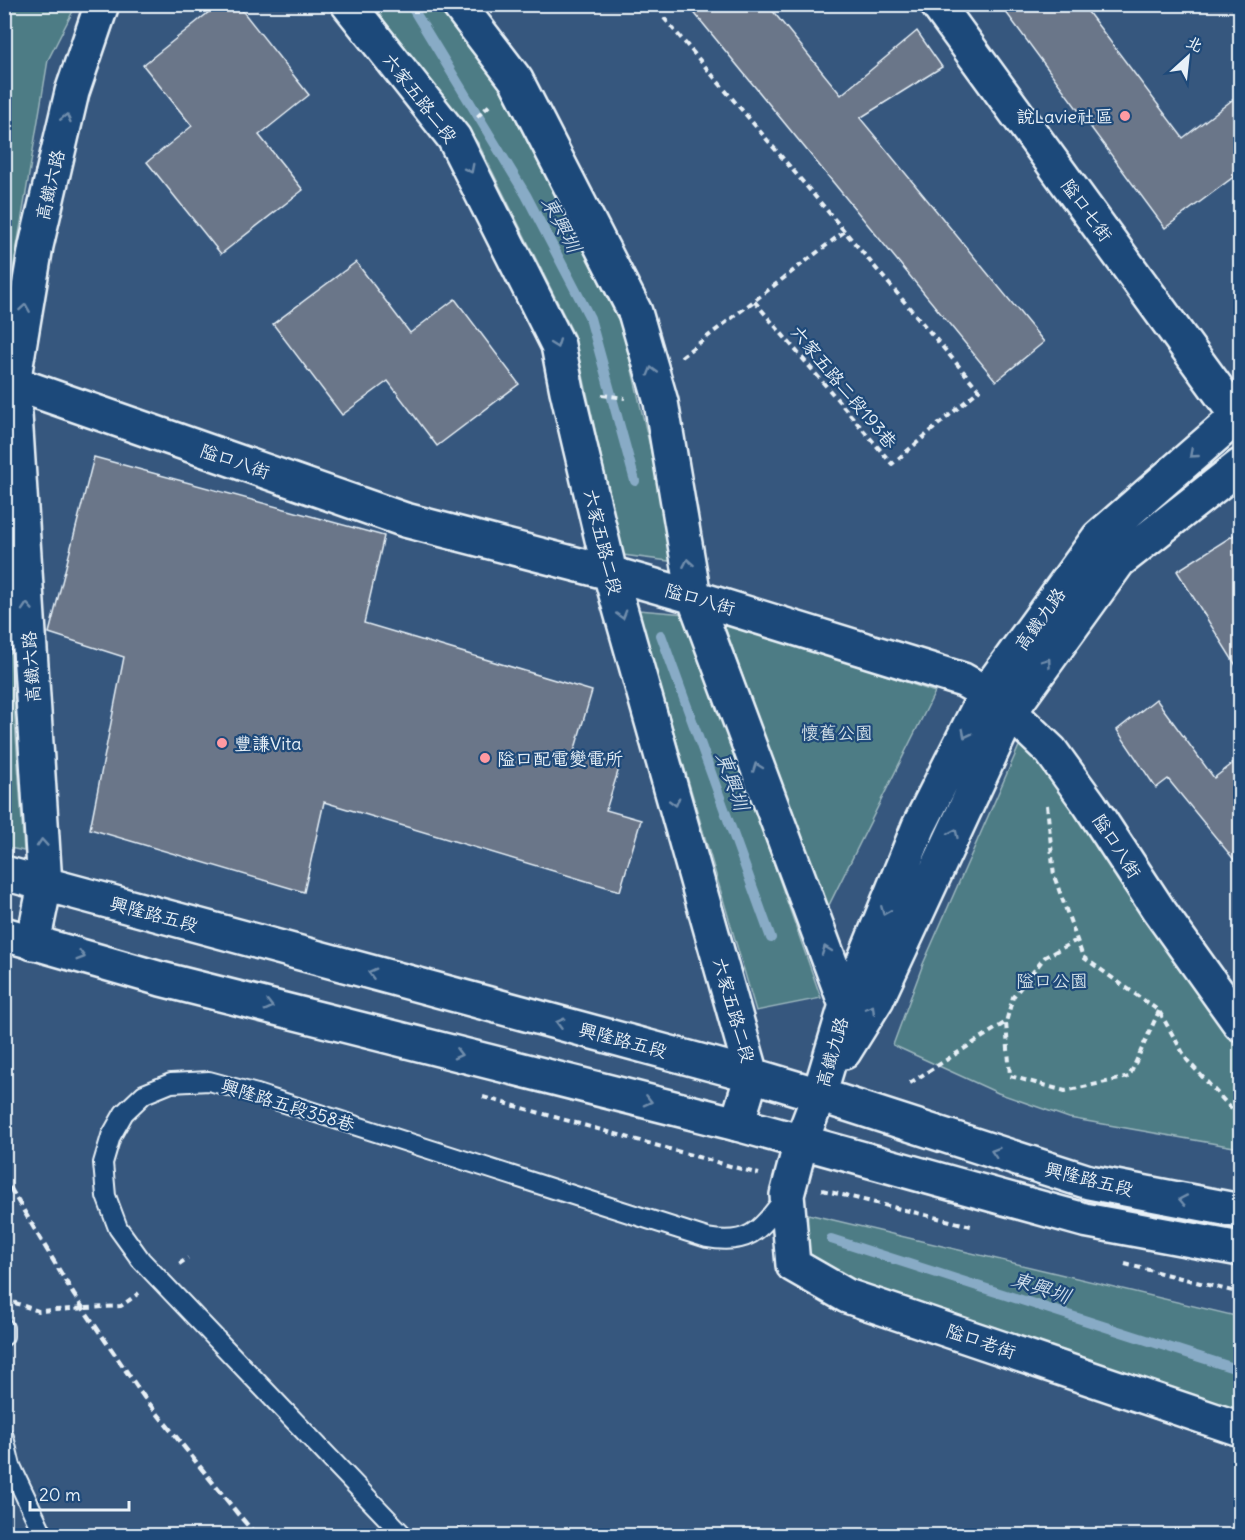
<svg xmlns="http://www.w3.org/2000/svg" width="1245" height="1540" viewBox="0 0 1245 1540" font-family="Delius,'LXGW WenKai TC',sans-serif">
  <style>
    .green { fill: #4e7c85; stroke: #9bb6be; stroke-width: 1.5 }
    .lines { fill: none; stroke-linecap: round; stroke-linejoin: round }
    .stream { stroke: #88abc6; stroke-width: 10 }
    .building { fill: #6a7689; stroke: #e8f1f8; stroke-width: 1.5 }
    .service-casing { stroke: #e8f1f8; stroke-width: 22 }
    .minor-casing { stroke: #e8f1f8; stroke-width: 38 }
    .tertiary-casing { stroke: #e8f1f8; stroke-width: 38 }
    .path { stroke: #e8f1f8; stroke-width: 4; stroke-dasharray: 6 4.5; stroke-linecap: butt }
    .service { stroke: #1f4a7a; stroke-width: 18 }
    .minor { stroke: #1f4a7a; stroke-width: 33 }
    .tertiary { stroke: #1f4a7a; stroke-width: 33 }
    .rail { stroke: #e8f1f8; stroke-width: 4.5; stroke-dasharray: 9 4.5; stroke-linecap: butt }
    .service-bridge-casing { stroke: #e8f1f8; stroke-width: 22; stroke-linecap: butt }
    .service-bridge { stroke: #1f4a7a; stroke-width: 18 }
    .oneway { stroke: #6f8dac }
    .poi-dot { fill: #ff9aa2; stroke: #1f4a7a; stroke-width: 2 }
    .labels { text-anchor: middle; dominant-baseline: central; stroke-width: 4.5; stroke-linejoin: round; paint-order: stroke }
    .street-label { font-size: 18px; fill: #e8f1f8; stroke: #1f4a7a }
    .poi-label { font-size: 18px; fill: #e8f1f8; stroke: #1f4a7a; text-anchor: start }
    .park-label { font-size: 18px; fill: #d1dfe7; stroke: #1f4a7a }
    .water-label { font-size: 20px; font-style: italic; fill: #d0dfec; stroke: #1f4a7a }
  </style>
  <rect width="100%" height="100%" fill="#36577e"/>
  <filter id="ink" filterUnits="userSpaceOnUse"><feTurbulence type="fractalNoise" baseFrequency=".0167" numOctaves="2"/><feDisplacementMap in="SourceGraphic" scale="12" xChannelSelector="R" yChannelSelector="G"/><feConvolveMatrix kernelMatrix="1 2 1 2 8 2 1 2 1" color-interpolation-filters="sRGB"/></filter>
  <g filter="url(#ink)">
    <!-- green -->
    <path class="green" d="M 5,4 L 76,5 L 48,60 L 5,319 Z
      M 369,5 L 439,5 L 491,71 L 622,327 L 677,562 L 623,555 L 574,335 L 478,143 Z
      M 5,575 L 24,851 L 5,847 Z
      M 638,610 L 686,614 L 821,998 L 756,1011 Z
      M 722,619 L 935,692 L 827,909 Z
      M 1023,737 L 1240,1025 L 1240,1148 L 1069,1118 L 998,1093 L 893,1045 L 923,964 Z
      M 808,1214 L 1240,1317 L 1240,1412 L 855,1287 L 804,1257 Z"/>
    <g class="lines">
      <!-- stream -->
      <path class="stream" d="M 410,4 L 526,195 L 590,318 L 635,481
        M 661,635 L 771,938
        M 831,1239 L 1240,1370"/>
    </g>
    <!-- building -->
    <path class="building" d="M 219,4 L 237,4 L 309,95 L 259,135 L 303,190 L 221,254 L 147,162 L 192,126 L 143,65 Z
      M 687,4 L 767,4 L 841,95 L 917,31 L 942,67 L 860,118 L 1044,342 L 996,381 Z
      M 1000,4 L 1082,4 L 1183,138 L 1240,94 L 1240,172 L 1165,228 Z
      M 356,262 L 410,333 L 455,299 L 519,384 L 437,446 L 388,381 L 342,415 L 273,324 Z
      M 94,457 L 384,536 L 364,623 L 592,691 L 574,752 L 620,765 L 606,810 L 641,820 L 620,891 L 324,802 L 304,892 L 90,829 L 124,657 L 49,633 Z
      M 1240,531 L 1240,672 L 1177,571 Z
      M 1156,699 L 1214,778 L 1240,758 L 1240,867 L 1168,779 L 1156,788 L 1117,730 Z"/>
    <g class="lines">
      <!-- service casing -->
      <g class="service-casing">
        <path id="service" d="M 257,1094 L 707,1238 C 752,1246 761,1228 787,1195
          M 4,1328 L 4,1336
          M 4,1437 L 11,1466 L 44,1536"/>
      </g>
      <!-- minor casing -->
      <g class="minor-casing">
        <path id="minor" d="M 348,4 L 454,138 L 558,345 L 567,391 L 610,573 L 752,1075 L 737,1124
          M 458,4 L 516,80 L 635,312 L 661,402 L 694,597 L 846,1005
          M 937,4 L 1237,416
          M 13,383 L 405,520 L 610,573 L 694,597 L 963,680 L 986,693 L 1010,712 L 1051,751 L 1090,805 L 1158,909 L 1240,1024
          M 1240,414 L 1099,537 L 986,693 L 919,826 L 846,1005 L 819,1095 L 801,1142 L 787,1195 L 793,1265 L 847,1296 L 1240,1429
          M 33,943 L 45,885 L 13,383 L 36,246 L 72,92 L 102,4
          M 844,1052 L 877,999 L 1010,712 L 1119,561 L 1240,466"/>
      </g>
      <!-- tertiary casing -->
      <g class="tertiary-casing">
        <path id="tertiary" d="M 4,873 L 752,1075 L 819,1095 L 1089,1182 L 1240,1211
          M 4,934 L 161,979 L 737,1124 L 1084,1220 L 1240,1249"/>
      </g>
      <!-- path -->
      <path class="path" d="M 664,18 L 979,390 L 892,464 L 754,301
        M 477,117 L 492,103
        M 681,357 L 845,231
        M 602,395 L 625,398
        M 1047,805 L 1054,876 L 1083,957 L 1159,1011 L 1187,1060 L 1240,1118
        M 1077,940 L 1045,957 L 1013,997 L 1006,1022 L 1010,1076 L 1065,1091 L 1129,1077 L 1159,1011
        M 910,1083 L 1006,1022
        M 483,1097 L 759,1174
        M 822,1190 L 975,1227
        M 179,1264 L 188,1258
        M 1125,1264 L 1240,1293
        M 4,1299 L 38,1311 L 121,1306 L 139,1293"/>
      <!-- service -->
      <use href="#service" class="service"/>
      <!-- minor -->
      <use href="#minor" class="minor"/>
      <!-- tertiary -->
      <use href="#tertiary" class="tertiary"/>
      <!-- rail -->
      <path class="rail" d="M 4,1175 L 9,1186 L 74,1295 L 144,1397 L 238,1514 L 257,1536"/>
      <!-- service-bridge casing -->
      <g class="service-bridge-casing">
        <path id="service-bridge" d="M 257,1094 L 209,1081 L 171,1083 L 144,1094 L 124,1113 L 111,1136 L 103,1163 L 106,1196 L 118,1228 L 141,1260 L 404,1536"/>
      </g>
      <!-- service-bridge -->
      <use href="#service-bridge" class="service-bridge"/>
    </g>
    <!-- one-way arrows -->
    <defs><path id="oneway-chevron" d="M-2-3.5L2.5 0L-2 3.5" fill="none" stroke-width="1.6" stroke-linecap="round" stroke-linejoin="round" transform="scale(1.5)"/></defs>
    <g class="oneway">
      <use href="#oneway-chevron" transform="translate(66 118) rotate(-77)"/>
      <use href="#oneway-chevron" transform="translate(470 169) rotate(63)"/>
      <use href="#oneway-chevron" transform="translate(25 308) rotate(-81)"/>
      <use href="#oneway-chevron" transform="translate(556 344) rotate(70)"/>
      <use href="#oneway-chevron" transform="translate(652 371) rotate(-106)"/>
      <use href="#oneway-chevron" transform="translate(1193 454) rotate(139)"/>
      <use href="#oneway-chevron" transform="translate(688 563) rotate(-100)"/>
      <use href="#oneway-chevron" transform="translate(27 607) rotate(-94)"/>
      <use href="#oneway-chevron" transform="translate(622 615) rotate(74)"/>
      <use href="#oneway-chevron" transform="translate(1047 662) rotate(-54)"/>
      <use href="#oneway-chevron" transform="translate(966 734) rotate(117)"/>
      <use href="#oneway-chevron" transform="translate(757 767) rotate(-110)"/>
      <use href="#oneway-chevron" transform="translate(675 802) rotate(74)"/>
      <use href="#oneway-chevron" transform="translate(954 833) rotate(-65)"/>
      <use href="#oneway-chevron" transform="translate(42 843) rotate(-94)"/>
      <use href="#oneway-chevron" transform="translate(885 911) rotate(112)"/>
      <use href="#oneway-chevron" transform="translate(826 950) rotate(-110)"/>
      <use href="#oneway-chevron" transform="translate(81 956) rotate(16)"/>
      <use href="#oneway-chevron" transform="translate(372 973) rotate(-165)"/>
      <use href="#oneway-chevron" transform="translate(269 1006) rotate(14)"/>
      <use href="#oneway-chevron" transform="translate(871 1009) rotate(-59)"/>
      <use href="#oneway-chevron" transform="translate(560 1023) rotate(-165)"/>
      <use href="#oneway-chevron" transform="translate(458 1054) rotate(14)"/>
      <use href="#oneway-chevron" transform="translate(648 1101) rotate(14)"/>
      <use href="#oneway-chevron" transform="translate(995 1152) rotate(-162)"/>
      <use href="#oneway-chevron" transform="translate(1183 1200) rotate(-169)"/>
    </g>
  </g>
  <!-- markers -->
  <g class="poi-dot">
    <circle cx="1125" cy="116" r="6"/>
    <circle cx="222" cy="743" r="6"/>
    <circle cx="485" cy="758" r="6"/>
  </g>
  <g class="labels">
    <!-- street labels -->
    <g class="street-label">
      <text transform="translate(420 98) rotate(52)">六家五路二段</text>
      <text transform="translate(50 185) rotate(-77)">高鐵六路</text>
      <text transform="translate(1087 210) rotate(54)">隘口七街</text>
      <text transform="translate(844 387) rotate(50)">六家五路二段193巷</text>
      <text transform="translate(235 461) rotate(19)">隘口八街</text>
      <text transform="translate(603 542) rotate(76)">六家五路二段</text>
      <text transform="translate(700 599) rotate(16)">隘口八街</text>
      <text transform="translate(1040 619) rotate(-54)">高鐵九路</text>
      <text transform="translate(31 667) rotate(-94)">高鐵六路</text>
      <text transform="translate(1117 846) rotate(57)">隘口八街</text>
      <text transform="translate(154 914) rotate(15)">興隆路五段</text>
      <text transform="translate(734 1010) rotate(74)">六家五路二段</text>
      <text transform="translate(623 1040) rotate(15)">興隆路五段</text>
      <text transform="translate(832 1052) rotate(-74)">高鐵九路</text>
      <text transform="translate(288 1105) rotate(17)">興隆路五段358巷</text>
      <text transform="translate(1089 1179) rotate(14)">興隆路五段</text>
      <text transform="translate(981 1341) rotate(19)">隘口老街</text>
    </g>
    <!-- poi labels -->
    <g class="poi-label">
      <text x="1113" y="116" text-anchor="end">說Lavie社區</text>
      <text x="234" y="743">豐謙Vita</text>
      <text x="497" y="758">隘口配電變電所</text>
    </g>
    <!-- park labels -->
    <g class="park-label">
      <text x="837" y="732">懷舊公園</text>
      <text x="1052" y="980">隘口公園</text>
    </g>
    <!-- water labels -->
    <g class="water-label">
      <text transform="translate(562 224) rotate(62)">東興圳</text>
      <text transform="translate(733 781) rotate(70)">東興圳</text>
      <text transform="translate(1041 1287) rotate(18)">東興圳</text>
    </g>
  </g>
  <!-- margin -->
  <rect width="1245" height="1540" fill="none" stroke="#1f4a7a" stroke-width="24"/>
  <rect x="12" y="12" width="1221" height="1516" fill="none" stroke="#e8f1f8" stroke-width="2" filter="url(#ink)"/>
  <!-- north arrow -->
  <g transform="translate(1188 57) rotate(27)" stroke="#1f4a7a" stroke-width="4.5" paint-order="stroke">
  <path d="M0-4.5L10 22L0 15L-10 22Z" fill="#e8f1f8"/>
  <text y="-9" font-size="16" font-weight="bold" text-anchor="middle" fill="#e8f1f8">北</text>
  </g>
  <!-- scale -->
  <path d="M30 1501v9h99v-9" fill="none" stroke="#e8f1f8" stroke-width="3"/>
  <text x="39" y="1501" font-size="18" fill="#e8f1f8" stroke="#1f4a7a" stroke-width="4.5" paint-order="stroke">20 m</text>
</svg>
